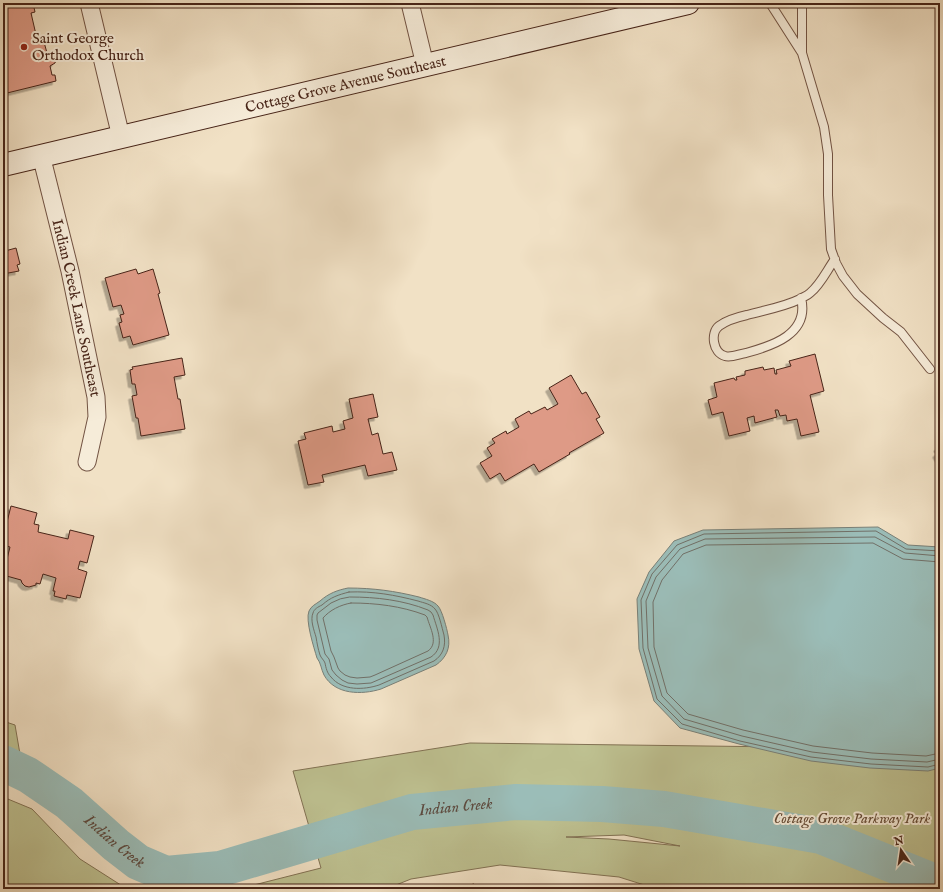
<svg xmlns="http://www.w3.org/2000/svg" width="943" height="892" viewBox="0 0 943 892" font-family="'IM FELL English',serif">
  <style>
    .green { fill: #bec191; stroke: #827254; fill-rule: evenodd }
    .water { fill: #9bbdb8; stroke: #798078 }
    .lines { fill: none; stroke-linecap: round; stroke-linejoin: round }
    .shore { stroke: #717068; stroke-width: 1 }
    .river { stroke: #9bbdb8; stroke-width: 36 }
    .building { fill: #de9a86; stroke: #472418; filter: url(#shadow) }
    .lane-casing { stroke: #725343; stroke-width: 10 }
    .street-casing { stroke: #725343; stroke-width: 19 }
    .secondary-casing { stroke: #472418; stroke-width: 24 }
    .lane { stroke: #f6ecd9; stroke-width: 8 }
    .street { stroke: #f6ecd9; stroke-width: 17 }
    .secondary { stroke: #f6ecd9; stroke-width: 22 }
    .poi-dot { fill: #8f2418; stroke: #f6ecd9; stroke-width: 1.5 }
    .labels { text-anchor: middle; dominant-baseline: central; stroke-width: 4; stroke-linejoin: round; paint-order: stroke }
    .poi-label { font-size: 15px; fill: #472418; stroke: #f6ecd9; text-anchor: start }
    .street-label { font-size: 15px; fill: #472418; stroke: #f6ecd9 }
    .park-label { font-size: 15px; font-style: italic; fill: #654b36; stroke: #f6ecd9 }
    .water-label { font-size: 16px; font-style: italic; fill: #5c4a40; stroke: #f6ecd9 }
  </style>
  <defs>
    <filter id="shadow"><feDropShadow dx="-3.5" dy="3.5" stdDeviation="0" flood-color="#0004"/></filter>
  </defs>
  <rect width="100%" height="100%" fill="#f1e1c5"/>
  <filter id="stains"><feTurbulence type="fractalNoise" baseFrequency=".005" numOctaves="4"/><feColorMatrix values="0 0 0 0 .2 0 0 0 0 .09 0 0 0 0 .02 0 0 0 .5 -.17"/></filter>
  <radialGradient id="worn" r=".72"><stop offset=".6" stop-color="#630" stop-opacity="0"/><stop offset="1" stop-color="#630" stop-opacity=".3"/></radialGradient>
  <!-- green -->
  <path class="green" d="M 3,721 L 15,725 L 26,789 L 3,779 Z
    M 470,743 L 940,749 L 940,889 L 657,889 L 619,877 L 500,865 L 411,879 L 386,889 L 226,889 L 250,886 L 321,868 L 293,771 ZM 624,835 L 680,846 L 609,839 L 566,837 Z
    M 3,797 L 32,809 L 80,859 L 127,889 L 3,889 Z"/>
  <!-- water -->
  <path class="water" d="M 878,527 L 908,545 L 940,547 L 940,768 L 928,771 L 870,768 L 811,761 L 739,744 L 680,728 L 654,701 L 639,649 L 637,599 L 649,572 L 674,541 L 703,530 Z
    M 348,588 C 373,588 395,591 419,597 C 425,599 434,601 438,606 C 442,610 447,629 448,635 C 451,648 446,658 436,665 L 381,689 C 362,695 335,695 324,675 C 321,669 321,663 317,658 C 314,648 305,620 309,611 C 311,606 316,604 320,601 C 329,593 338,590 348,588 Z"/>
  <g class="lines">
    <!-- shore -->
    <path class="shore" d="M 940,551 L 906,549 L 876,531 L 704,534 L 677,545 L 652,574 L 641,600 L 643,648 L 657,699 L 682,724 L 740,741 L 811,757 L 871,764 L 928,767 L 940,764
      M 940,556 L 905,553 L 875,537 L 705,539 L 680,549 L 656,577 L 646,601 L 648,648 L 662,696 L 684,719 L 742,736 L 812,752 L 871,759 L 927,762 L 940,759
      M 940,562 L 903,559 L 873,543 L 706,545 L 683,554 L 662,580 L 653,602 L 654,647 L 667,693 L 688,714 L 743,730 L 813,746 L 872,753 L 926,756 L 940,753
      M 349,592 C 373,591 395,595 418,601 C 424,603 431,604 435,609 C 439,613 442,628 444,635 C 446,646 443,655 434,661 L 379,685 C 364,690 342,691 331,677 C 327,673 326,668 325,663 C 324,660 321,658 320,655 C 318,649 317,643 316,637 C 314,630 310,620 313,613 C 314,609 318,607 322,605 C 331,597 338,595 349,592 Z
      M 350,597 C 376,597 403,600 428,610 L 431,612 L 433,615 C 437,629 446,647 431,657 L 371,683 L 357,684 L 348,683 L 342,680 L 336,675 L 332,670 L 329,659 L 325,654 L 317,620 L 317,615 L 318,613 L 331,603 L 340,599 Z
      M 351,603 C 376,603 401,606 425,615 L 427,617 C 430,628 439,643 428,651 L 375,675 L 370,677 L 357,678 L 350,677 L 345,675 L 340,671 L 338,668 L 334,657 L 331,651 L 323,618 C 330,610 340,605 351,603 Z"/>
    <!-- river -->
    <path class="river" id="s1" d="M 3,763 L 28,775 L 69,803 L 116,845 L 138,862 L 166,874 L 220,869 L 412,812 L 516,802 L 602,804 L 664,809 L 821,836 L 940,884"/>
  </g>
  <!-- building -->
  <path class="building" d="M 3,3 L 33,3 L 35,12 L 31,13 L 37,39 L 45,37 L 46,42 L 44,42 L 47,53 L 50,52 L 54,55 L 56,60 L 55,63 L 50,66 L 52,75 L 55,75 L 56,81 L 3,94 Z
    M 3,244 L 5,251 L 16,248 L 20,264 L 17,265 L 19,271 L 3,274 Z
    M 136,269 L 138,274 L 153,269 L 160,293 L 158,294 L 169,335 L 133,345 L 130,336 L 123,338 L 119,323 L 122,322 L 120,315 L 124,314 L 121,305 L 113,307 L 105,278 Z
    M 815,354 L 824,391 L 810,395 L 819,432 L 801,436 L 797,419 L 787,421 L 786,415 L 780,416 L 778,410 L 775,410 L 777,417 L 755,423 L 754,416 L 747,418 L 750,431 L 729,436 L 723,412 L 712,415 L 708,400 L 717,397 L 714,383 L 734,378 L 735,380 L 737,380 L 736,377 L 745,375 L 745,371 L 763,367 L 764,370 L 774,368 L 775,374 L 777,374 L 776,370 L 791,366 L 789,361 Z
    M 182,358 L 185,375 L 174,377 L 178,399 L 180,399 L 185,429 L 141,436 L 138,418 L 136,418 L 132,396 L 137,395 L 135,384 L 132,384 L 130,370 L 133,369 L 132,367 Z
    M 571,375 L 582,394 L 586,392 L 600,417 L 596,419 L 604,433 L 569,453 L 570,454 L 539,472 L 534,464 L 505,481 L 500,473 L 490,479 L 480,463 L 492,456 L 487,448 L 495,443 L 492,439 L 506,431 L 507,434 L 519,427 L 515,419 L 529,411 L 531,414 L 545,407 L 547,410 L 558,404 L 549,388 Z
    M 373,394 L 378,417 L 368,419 L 372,435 L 378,433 L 383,454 L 392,452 L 397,470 L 368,476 L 365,465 L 322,475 L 324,482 L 308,485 L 298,441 L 306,439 L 304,433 L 332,426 L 333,432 L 345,429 L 343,421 L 353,418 L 349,399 Z
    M 940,446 L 940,460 L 936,454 L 940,451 L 937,448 Z
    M 11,506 L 37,513 L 34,524 L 39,525 L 38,532 L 68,539 L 70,530 L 94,536 L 87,563 L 80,561 L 78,569 L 87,572 L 80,598 L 67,595 L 66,599 L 54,596 L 55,591 L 53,591 L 56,578 L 43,574 L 40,584 L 36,583 L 36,585 L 29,587 L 25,586 L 22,583 L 21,580 L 3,575 L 10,547 L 3,545 L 3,538 Z
    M 474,884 L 475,889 L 460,889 L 460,887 Z"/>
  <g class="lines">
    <!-- lane casing -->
    <g class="lane-casing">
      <path id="lane" d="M 770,3 L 802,53
        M 802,3 L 802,53 L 824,127 L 828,154 L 828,195 L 831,249 L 836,263 L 843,276 L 857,294 L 883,318 L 901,332 L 930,369
        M 801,298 C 810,334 772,346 746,353 C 739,354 731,358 725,356 C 713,353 710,333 719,326 C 727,320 738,317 747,315 C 765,310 784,307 800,299 C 803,297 807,296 810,293 C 821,284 827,270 835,259"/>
    </g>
    <!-- street casing -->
    <g class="street-casing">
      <g id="street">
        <path d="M 89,3 L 121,137"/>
        <path d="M 410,3 L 425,65"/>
        <path id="s2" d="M 41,155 L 70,271 L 96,397 L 97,417 L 87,462"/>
      </g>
    </g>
    <!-- secondary casing -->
    <g class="secondary-casing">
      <g id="secondary">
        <path id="s3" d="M 3,165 L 688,3"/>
      </g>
    </g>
    <!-- lane -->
    <use href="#lane" class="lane"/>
    <!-- street -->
    <use href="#street" class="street"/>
    <!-- secondary -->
    <use href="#secondary" class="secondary"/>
  </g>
  <!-- markers -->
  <circle class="poi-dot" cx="24" cy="47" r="4"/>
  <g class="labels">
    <!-- poi labels -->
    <g class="poi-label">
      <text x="32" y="38">Saint George<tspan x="32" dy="17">Orthodox Church</tspan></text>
    </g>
    <!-- street labels -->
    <g class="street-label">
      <text stroke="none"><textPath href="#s3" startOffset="352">Cottage Grove Avenue Southeast</textPath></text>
      <text stroke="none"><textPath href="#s2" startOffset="157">Indian Creek Lane Southeast</textPath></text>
    </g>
    <!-- park labels -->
    <g class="park-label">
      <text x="852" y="818">Cottage Grove Parkway Park</text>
    </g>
    <!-- water labels -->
    <g class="water-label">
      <text stroke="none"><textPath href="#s1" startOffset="497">Indian Creek</textPath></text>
      <text stroke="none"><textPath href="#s1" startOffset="137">Indian Creek</textPath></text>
    </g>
  </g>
  <!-- margin -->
  <rect width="943" height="892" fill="none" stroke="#f1e1c5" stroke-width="16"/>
  <rect x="4" y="4" width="935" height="884" fill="none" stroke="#472418" stroke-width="2"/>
  <rect x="8" y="8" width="927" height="876" fill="none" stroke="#472418"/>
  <!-- north arrow -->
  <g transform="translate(901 850) rotate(347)" stroke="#f6ecd9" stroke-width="3" paint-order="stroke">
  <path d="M0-3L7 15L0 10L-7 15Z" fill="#472418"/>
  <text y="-6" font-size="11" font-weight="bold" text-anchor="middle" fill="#472418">N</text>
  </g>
  <rect width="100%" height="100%" filter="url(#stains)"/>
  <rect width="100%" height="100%" fill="url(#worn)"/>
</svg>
